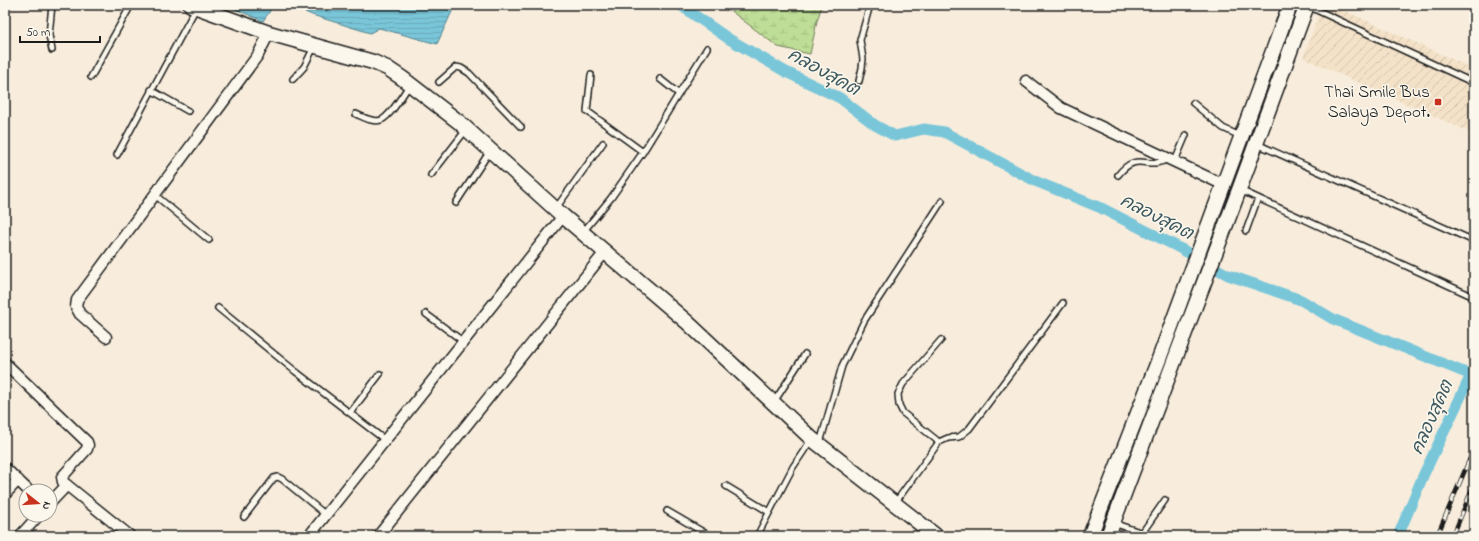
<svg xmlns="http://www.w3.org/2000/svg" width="1479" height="541" viewBox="0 0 1479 541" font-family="'Indie Flower','Playpen Sans Thai',sans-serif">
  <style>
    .industrial { fill: url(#industrial-furrows) }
    .wetland { fill: url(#wetland-marsh); stroke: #6d7c59 }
    .water { fill: url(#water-rules); stroke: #54828d }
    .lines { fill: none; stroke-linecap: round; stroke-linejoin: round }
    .stream { stroke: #54828d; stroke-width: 3 }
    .canal { stroke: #7ac6d9; stroke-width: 11 }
    .lane-casing { stroke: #1c1c1c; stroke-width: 8 }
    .street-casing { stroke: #1c1c1c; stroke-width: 13 }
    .secondary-casing { stroke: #1c1c1c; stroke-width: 17 }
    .lane { stroke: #fbf7ec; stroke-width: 5 }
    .street { stroke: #fbf7ec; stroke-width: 10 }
    .secondary { stroke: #fbf7ec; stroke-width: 14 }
    .rail-casing { stroke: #1c1c1c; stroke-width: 4.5 }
    .rail { stroke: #fbf7ec; stroke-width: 3; stroke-dasharray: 9; stroke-linecap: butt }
    .poi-dot { fill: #c8321e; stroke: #fbf7ec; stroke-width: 1.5 }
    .labels { text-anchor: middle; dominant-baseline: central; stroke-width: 3; stroke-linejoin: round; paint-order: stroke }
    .poi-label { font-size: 17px; fill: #1c1c1c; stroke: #fbf7ec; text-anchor: end }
    .water-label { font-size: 18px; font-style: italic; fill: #3d585e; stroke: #fbf7ec }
  </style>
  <defs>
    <pattern id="industrial-furrows" width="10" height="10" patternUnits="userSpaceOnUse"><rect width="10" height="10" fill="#f4e2c8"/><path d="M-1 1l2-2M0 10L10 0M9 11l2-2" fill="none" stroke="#d1c1ab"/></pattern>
    <pattern id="wetland-marsh" width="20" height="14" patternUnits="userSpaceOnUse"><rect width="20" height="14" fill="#bedd96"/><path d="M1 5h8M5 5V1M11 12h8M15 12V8" fill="none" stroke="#a3bd81"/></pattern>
    <pattern id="water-rules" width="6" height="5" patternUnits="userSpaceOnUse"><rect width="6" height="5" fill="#7ac6d9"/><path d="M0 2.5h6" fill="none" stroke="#69aaba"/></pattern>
  </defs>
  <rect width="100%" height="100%" fill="#f8eddc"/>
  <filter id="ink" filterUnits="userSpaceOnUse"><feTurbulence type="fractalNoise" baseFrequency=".025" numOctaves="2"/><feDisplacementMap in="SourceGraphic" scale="8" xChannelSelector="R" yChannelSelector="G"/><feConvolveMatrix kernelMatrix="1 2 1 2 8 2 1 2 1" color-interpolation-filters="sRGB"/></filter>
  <g filter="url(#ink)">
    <!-- industrial -->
    <path class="industrial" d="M 1322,5 L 1332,5 L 1474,69 L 1474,134 L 1303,58 Z"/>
    <!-- wetland -->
    <path class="wetland" d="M 723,5 L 822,5 L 817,21 L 810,54 L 778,47 Z"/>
    <!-- water -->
    <path class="water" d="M 226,5 L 274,5 L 263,21 Z
      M 288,5 L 455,5 L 437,44 L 379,28 L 370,33 L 312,15 Z"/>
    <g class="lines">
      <!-- stream -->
      <path class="stream" d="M 1471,375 L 1474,367"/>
      <!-- canal -->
      <path class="canal" d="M 680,5 L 729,39 L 786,72 L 840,98 L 875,125 L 895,136 L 924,129 L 944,132 L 1035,181 L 1101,208 L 1174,245 L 1228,275 L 1301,300 L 1333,319 L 1471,375 L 1423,476 L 1398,536"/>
      <!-- lane casing -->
      <g class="lane-casing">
        <path id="lane" d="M 1308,6 L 1474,83
          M 52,50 L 49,35 L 52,5
          M 591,75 L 587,111 L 643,152
          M 91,77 L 131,5
          M 293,79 L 304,67 L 314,47
          M 660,79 L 679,94
          M 859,81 L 862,68 L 863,59 L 860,40 L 870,5
          M 439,82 L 456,67 L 461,68 L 469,73 L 521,127
          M 151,90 L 188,111
          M 1193,103 L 1223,128 L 1240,136
          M 356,114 C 363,117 373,123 381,120 C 390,117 404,93 410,84
          M 1257,144 L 1474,241
          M 117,155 L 196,8
          M 1175,161 L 1186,135
          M 431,175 L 466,130
          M 1118,175 C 1138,150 1146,171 1168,159
          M 1240,190 L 1474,297
          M 155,195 L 209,240
          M 456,203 L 490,151
          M 556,208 L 603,143
          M 1246,231 L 1258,198
          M 583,232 L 611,198 L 643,152 L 707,48
          M 218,308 L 295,371 L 385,440
          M 426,314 L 464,342
          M 774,402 L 805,354
          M 350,413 L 380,374
          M 939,442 L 903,413 L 899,405 L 898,394 L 903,384 L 941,340
          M 820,443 L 842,366 L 864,321 L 942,201
          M 726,486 L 769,512
          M 895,503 L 939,442 L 948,438 L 959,437 L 969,429 L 1063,303
          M 667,511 L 710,536
          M 244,517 L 274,478 L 278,477 L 282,479 L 326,515
          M 1113,523 L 1152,536
          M 1142,533 L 1165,500
          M 757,536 L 793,467 L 811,440"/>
      </g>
      <!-- street casing -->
      <g class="street-casing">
        <path id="street" d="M 1026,81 L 1061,108 L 1224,185
          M 106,337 L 80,314 L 76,307 L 77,300 L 258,55 L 269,33
          M 5,363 L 87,442 L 88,445 L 87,449 L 62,477 L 63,482 L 130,536
          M 5,468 L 29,491
          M 5,494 L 18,480
          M 50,503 L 67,485
          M 20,536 L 39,515
          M 309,536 L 563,216
          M 378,536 L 605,252
          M 1473,536 L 1474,534"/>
      </g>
      <!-- secondary casing -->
      <g class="secondary-casing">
        <path id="secondary" d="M 191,5 L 269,33 L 373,62 L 387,68 L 402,78 L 459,122 L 563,216 L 687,322 L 812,439 L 936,536
          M 1090,536 L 1159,359 L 1290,5
          M 1108,536 L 1239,190 L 1307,5"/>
      </g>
      <!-- lane -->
      <use href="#lane" class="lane"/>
      <!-- street -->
      <use href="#street" class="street"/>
      <!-- secondary -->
      <use href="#secondary" class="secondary"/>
      <!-- rail casing -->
      <g class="rail-casing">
        <path id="rail" d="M 1437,536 L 1474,449
          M 1453,536 L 1474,484"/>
      </g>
      <!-- rail -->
      <use href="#rail" class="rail"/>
    </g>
  </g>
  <!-- markers -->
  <rect class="poi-dot" x="1434" y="98" width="8" height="8" rx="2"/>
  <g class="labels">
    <!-- poi labels -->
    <g class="poi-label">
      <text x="1430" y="92">Thai Smile Bus<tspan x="1430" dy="20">Salaya Depot.</tspan></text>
    </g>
    <!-- water labels -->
    <g class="water-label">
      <text transform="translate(823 73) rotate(29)">คลองสุคต</text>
      <text transform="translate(1156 218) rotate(27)">คลองสุคต</text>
      <text transform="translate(1433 418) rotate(-66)">คลองสุคต</text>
    </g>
  </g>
  <!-- margin -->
  <rect width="1479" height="541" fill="none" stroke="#fbf7ec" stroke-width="20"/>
  <rect x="10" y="10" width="1459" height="521" fill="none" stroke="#1c1c1c" stroke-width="1.5" filter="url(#ink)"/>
  <!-- north arrow -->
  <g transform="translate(38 503) rotate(107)"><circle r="19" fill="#fbf7ec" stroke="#a29f99"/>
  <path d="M0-3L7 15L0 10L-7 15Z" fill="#c8321e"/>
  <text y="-6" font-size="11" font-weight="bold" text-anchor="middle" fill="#1c1c1c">N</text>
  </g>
  <!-- scale -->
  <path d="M20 36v6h80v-6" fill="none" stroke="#1c1c1c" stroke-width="2"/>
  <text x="26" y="36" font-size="12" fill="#1c1c1c" stroke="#fbf7ec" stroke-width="3" paint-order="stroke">50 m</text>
</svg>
